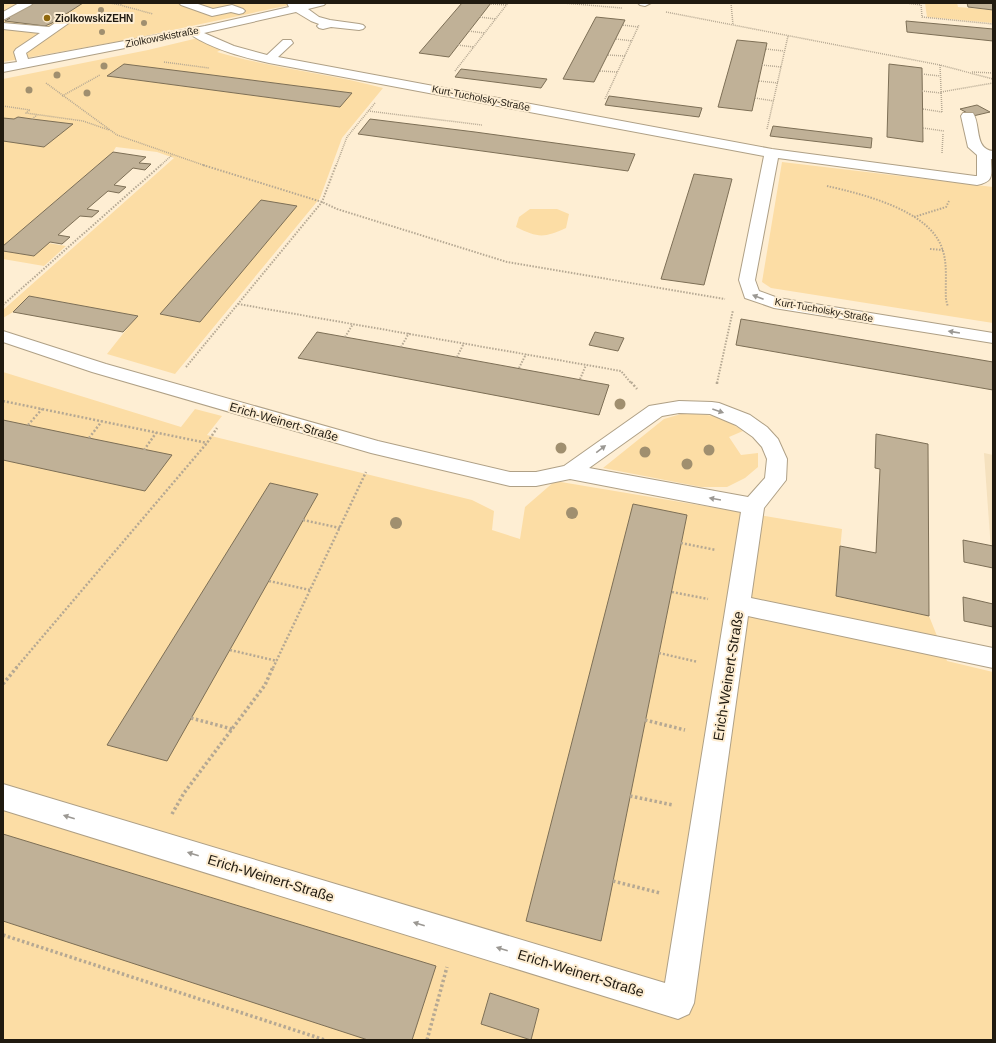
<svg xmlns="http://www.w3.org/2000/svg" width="996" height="1043" viewBox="0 0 996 1043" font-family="Helvetica,sans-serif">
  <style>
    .built { fill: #f5e1be }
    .green { fill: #fcdda5 }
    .building { fill: #c0b197; stroke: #7d6f56 }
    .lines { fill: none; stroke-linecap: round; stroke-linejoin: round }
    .minor-casing { stroke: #afa086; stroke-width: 2 }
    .path-far3 { stroke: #b5a893; stroke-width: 1.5; stroke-dasharray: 1 1; stroke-linecap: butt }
    .path-far2 { stroke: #b5a893; stroke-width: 2; stroke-dasharray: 1.5 1.5; stroke-linecap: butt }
    .path-far1 { stroke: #b5a893; stroke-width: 2.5; stroke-dasharray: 2 2; stroke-linecap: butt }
    .path { stroke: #b5a893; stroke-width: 3.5; stroke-dasharray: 2.5 2.5; stroke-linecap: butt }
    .minor { fill: #fff; fill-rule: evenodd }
    .tree { fill: #a08f6f }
    .oneway { fill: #9b9893 }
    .poi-dot { fill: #8f680e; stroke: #feeed3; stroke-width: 1.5 }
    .labels { text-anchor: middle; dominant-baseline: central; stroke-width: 4; stroke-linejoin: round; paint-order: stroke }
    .far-poi-label { font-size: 10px; font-weight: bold; fill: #201a10; stroke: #feeed3; text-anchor: start }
    .far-street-label { font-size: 10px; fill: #201a10; stroke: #feeed3 }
    .street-label { font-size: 12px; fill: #201a10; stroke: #feeed3 }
    .near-street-label { font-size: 14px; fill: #201a10; stroke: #feeed3 }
  </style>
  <rect width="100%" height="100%" fill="#feeed3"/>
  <!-- built -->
  <path class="built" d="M 984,453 L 993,455 L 993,578 Z"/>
  <!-- green -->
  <path class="green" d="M 3,3 L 299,3 L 121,41 L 3,62 Z
    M 925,3 L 957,3 L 958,7 L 993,10 L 993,23 L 927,17 Z
    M 198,38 L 223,49 L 217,52 C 271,68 328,73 383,88 L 342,138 L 320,198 L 175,374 L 107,354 L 137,316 L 30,296 L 13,312 L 3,318 L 3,310 L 174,158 L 157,152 L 116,147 L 113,152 L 3,246 L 3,79 L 148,50 Z
    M 782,162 L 993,187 L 993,323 L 771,288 L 762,282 Z
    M 530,209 L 557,209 L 569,214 L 566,228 C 544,238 538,238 516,227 L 519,217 Z
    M 48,243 L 66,246 L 44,266 L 3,259 L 3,251 L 34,256 Z
    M 3,372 L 181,427 L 195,409 L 222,416 L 207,435 L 472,500 L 494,511 L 492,530 L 520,539 L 525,507 L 555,481 L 842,529 L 836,596 L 929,616 L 947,661 L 993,672 L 993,1040 L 3,1040 Z
    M 681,414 C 709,414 720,414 743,431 L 729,437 L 741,455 L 758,453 L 758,467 L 745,478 L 727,487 L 701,487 L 603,468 L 664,419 Z"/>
  <!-- building -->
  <path class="building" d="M 32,3 L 83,3 L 52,23 L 45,26 L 5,21 L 10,18 L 7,18 Z
    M 462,3 L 491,3 L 449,57 L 419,53 Z
    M 967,3 L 993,3 L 993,10 L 968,7 Z
    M 596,17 L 625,20 L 594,82 L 563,79 Z
    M 906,21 L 993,29 L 993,41 L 907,32 Z
    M 737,40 L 767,43 L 752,111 L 718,107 Z
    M 124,64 L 212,75 L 352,93 L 340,107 L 107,76 Z
    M 889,64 L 922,68 L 923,142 L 887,137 Z
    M 461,69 L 547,79 L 541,88 L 455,77 Z
    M 609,96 L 702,108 L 699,117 L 605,105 Z
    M 977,105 L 990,112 L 973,116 L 960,109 Z
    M 18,117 L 32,119 L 73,124 L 44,147 L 3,141 L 3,118 L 14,119 Z
    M 370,119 L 475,132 L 635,154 L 628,171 L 358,134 Z
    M 773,126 L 872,138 L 871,148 L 770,136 Z
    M 113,152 L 146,157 L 139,163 L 151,164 L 145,170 L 133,168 L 114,185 L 126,187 L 119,193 L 108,191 L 87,209 L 99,211 L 92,217 L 80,216 L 58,235 L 70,237 L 62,244 L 50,242 L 34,256 L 3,251 L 3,246 Z
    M 694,174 L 732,179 L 704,285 L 661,279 Z
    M 261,200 L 297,206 L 200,322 L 160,314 Z
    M 29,296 L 138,316 L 123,332 L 13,312 Z
    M 741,319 L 993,362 L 993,390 L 736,345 Z
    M 317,332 L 401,347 L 609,385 L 599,415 L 298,358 Z
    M 595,332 L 624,338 L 618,351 L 589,345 Z
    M 3,420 L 89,438 L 172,455 L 145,491 L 3,460 Z
    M 876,434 L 928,444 L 929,616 L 836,596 L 840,546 L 876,553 L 880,469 L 875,468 Z
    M 270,483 L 318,494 L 167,761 L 107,745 Z
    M 633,504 L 687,515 L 601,941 L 526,921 Z
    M 963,540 L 993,546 L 993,568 L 964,562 Z
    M 963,597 L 993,604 L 993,627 L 964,621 Z
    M 3,834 L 436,966 L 412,1040 L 368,1040 L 3,921 Z
    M 490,993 L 539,1009 L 531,1040 L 481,1024 Z"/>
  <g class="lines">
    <!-- minor casing -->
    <g class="minor-casing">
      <path id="minor" d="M 19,3 L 33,3 L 31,5 L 3,20 L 3,12 Z
        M 179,3 L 195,3 L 213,9 L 232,5 L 243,9 L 245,11 L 243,13 L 239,14 L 231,12 L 212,16 L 181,5 Z
        M 287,3 L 326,3 L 324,5 L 308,9 L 319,17 L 330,20 L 359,24 L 363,25 L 365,27 L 363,29 L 359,30 L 331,27 L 323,29 L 319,28 L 317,26 L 319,24 L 311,21 L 296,12 L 204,33 L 234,46 L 267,55 L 283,40 L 291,40 L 293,43 L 278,57 L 772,149 L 975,176 L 977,176 L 977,155 L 968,147 L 961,116 L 963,113 L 973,113 C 981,125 974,149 993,151 L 993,159 L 991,159 C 991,175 995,181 977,185 L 778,158 L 755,280 L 759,291 L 778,298 L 993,333 L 993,343 L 774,308 L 745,298 L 739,280 L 764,156 L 269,63 C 242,57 215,50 191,35 L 3,72 L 3,64 L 17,62 L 14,52 L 16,49 L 40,33 L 3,29 L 3,23 L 49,27 L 66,16 L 74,16 L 76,18 L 26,53 L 28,59 L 205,26 L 289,7 Z
        M 638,3 L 651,3 L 645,6 L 640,5 Z
        M 3,331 L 106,364 L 378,441 L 510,472 L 536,472 L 564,466 L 649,406 L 679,401 L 712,402 L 719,403 L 750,415 L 767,427 L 778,439 L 787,459 L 786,480 L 764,508 L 751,598 L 993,648 L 993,668 L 748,616 L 694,1003 L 689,1014 L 678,1019 L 3,810 L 3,784 L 665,983 L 741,512 L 570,479 L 536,486 L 510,486 L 371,453 L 92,372 L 3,342 ZM 679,413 L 710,414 L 736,425 L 753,437 L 762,447 L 767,459 L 765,478 L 748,497 L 589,468 L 662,416 Z"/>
    </g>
    <!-- path-far3 -->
    <path class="path-far3" d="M 110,3 L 120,5
      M 123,3 L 120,5 L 153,14
      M 563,3 L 622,8
      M 731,3 L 733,25
      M 905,3 L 921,5
      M 921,3 L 922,17 L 993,24
      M 491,4 L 506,5
      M 666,12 L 940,65 L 993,79
      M 480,17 L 495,19
      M 623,25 L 638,27
      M 469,31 L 484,33
      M 616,39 L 632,41
      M 458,45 L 473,47
      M 766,49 L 784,51
      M 608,55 L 625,56
      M 164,62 L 209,68
      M 762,65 L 781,67
      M 940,65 L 942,113
      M 455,71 L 508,3
      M 600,71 L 617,72
      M 972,72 L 993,73
      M 922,74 L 940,76
      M 759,81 L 778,83
      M 46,83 L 117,135 L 206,166
      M 922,91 L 941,93
      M 941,92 L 993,83
      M 62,96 L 100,75
      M 755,98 L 774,101
      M 605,99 L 639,25
      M 3,106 L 30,110 L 26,113 L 83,121 L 109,130
      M 923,109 L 942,112
      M 368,111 L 482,125
      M 32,119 L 37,115
      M 923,128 L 944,131
      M 767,129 L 788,36
      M 942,153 L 943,134
      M 160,166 L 172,155
      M 336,166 L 347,137 L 375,103"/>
    <!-- path-far2 -->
    <path class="path-far2" d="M 203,165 L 322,202 L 337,209 L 507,262 L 725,299
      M 827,186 C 862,194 929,210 942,248 C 948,264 945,283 946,300 L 948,307
      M 914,217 L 946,207 L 949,201
      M 930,249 L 943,250
      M 238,304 L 621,371 L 631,383
      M 3,305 L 161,165
      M 345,337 L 353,324
      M 401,347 L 409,333
      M 457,357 L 464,343
      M 186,367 L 322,202 L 336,165
      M 519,368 L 526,354
      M 580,379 L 586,365
      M 717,383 L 733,310"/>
    <!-- path-far1 -->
    <path class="path-far1" d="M 631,382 L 637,389
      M 717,384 L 717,382
      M 3,401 L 207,443
      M 28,425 L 42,409
      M 89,438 L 102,421
      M 144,450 L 156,433
      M 303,520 L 340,528
      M 681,543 L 716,550
      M 269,581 L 310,590
      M 672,592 L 708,599
      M 230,650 L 277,661
      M 659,653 L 698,662
      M 16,668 L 207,443 L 217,428
      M 273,668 L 366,472"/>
    <!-- path -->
    <path class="path" d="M 3,684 L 17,667
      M 191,718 L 232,729
      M 645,720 L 685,730
      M 630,796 L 673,805
      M 172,814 L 184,793 L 265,685 L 273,667
      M 613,881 L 660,893
      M 3,935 L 325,1040
      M 427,1040 L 447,967"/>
    <!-- minor -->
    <use href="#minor" class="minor"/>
  </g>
  <!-- trees -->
  <g class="tree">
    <circle cx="101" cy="10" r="3"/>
    <circle cx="144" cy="23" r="3"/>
    <circle cx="102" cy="32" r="3"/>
    <circle cx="104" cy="66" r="3.5"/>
    <circle cx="57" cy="75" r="3.5"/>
    <circle cx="29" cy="90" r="3.5"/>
    <circle cx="87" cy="93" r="3.5"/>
    <circle cx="620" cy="404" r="5.5"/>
    <circle cx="561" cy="448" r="5.5"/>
    <circle cx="709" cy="450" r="5.5"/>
    <circle cx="645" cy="452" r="5.5"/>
    <circle cx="687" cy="464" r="5.5"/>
    <circle cx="572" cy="513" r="6"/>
    <circle cx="396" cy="523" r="6"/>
  </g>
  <!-- one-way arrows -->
  <defs><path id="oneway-solid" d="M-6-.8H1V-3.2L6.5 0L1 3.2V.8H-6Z"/></defs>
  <g class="oneway">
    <use href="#oneway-solid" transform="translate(758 297) rotate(-159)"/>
    <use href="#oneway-solid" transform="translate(954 332) rotate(-171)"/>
    <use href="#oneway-solid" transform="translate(718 411) rotate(19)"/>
    <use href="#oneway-solid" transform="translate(601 449) rotate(-37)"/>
    <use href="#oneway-solid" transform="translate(715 499) rotate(-170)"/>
    <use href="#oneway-solid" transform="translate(69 817) rotate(-163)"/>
    <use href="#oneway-solid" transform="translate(193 854) rotate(-163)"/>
    <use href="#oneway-solid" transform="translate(419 924) rotate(-163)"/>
    <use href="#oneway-solid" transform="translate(502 949) rotate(-163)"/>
  </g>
  <!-- markers -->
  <circle class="poi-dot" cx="47" cy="18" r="4"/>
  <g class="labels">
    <!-- far-poi labels -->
    <g class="far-poi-label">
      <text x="55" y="18">ZiolkowskiZEHN</text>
    </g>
    <!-- far-street labels -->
    <g class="far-street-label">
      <text transform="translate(162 37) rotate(-11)">Ziolkowskistraße</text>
      <text transform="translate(481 98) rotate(11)">Kurt-Tucholsky-Straße</text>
      <text transform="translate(824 310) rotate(10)">Kurt-Tucholsky-Straße</text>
    </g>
    <!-- street labels -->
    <g class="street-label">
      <text transform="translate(284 422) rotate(16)">Erich-Weinert-Straße</text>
    </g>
    <!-- near-street labels -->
    <g class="near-street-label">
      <text transform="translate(728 676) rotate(-81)">Erich-Weinert-Straße</text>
      <text transform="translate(271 878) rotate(17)">Erich-Weinert-Straße</text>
      <text transform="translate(581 973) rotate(17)">Erich-Weinert-Straße</text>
    </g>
  </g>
  <!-- border -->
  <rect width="996" height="1043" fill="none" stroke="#201a10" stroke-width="8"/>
</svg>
